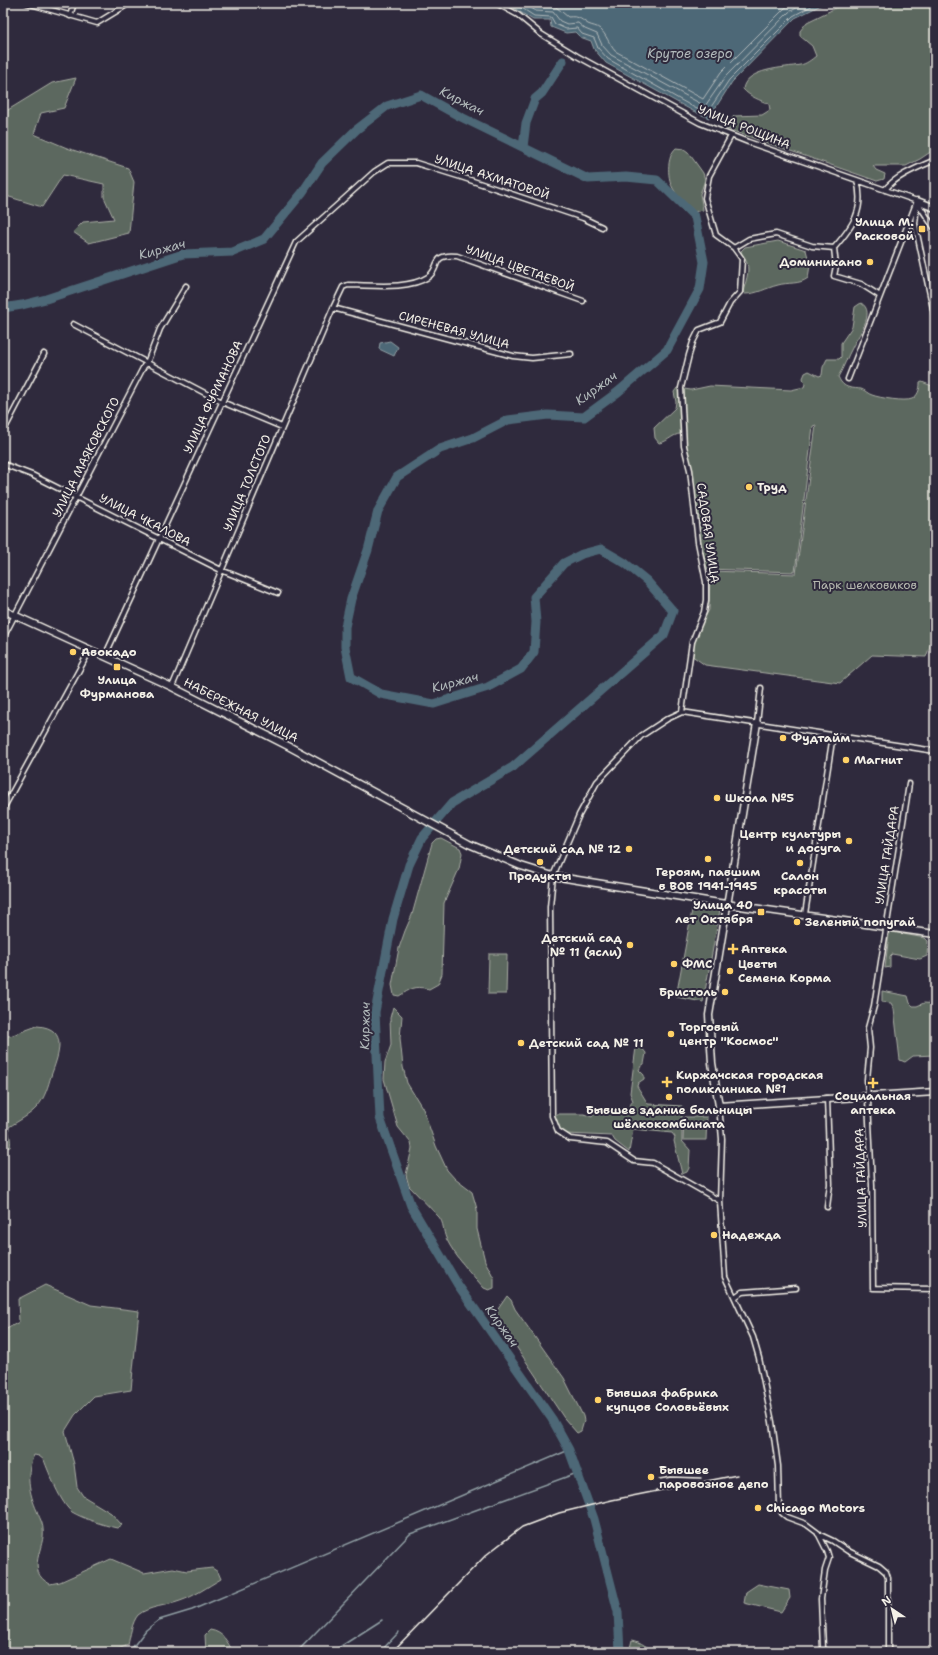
<svg xmlns="http://www.w3.org/2000/svg" width="938" height="1655" viewBox="0 0 938 1655" font-family="'Shantell Sans',sans-serif">
  <style>
    .green { fill: #5c685e; stroke: #a8aca3 }
    .water { fill: #4e6877; stroke: #909fa4 }
    .lines { fill: none; stroke-linecap: round; stroke-linejoin: round }
    .shore { stroke: #b2babb; stroke-width: 1 }
    .stream { stroke: #909fa4; stroke-width: 1.5 }
    .river { stroke: #4e6877; stroke-width: 9 }
    .street-casing { stroke: #f4f1e8; stroke-width: 7 }
    .secondary-casing { stroke: #f4f1e8; stroke-width: 9 }
    .street { stroke: #2f2a3d; stroke-width: 4 }
    .secondary { stroke: #2f2a3d; stroke-width: 6 }
    .rail { stroke: #f4f1e8; stroke-width: 1.5 }
    .poi-dot { fill: #ffd166; stroke: #2f2a3d; stroke-width: 1.5 }
    .labels { text-anchor: middle; dominant-baseline: central; stroke-width: 4; stroke-linejoin: round; paint-order: stroke }
    .street-label { font-size: 12px; fill: #f4f1e8; stroke: #2f2a3d }
    .poi-label { font-size: 12px; font-weight: bold; fill: #f4f1e8; stroke: #2f2a3d; text-anchor: start }
    .park-label { font-size: 12px; fill: #b7bab1; stroke: #2f2a3d }
    .water-label { font-size: 13px; font-style: italic; fill: #b2babb; stroke: #2f2a3d }
  </style>
  <rect width="100%" height="100%" fill="#2f2a3d"/>
  <filter id="ink" filterUnits="userSpaceOnUse"><feTurbulence type="fractalNoise" baseFrequency=".025" numOctaves="2"/><feDisplacementMap in="SourceGraphic" scale="8" xChannelSelector="R" yChannelSelector="G"/><feConvolveMatrix kernelMatrix="1 2 1 2 8 2 1 2 1" color-interpolation-filters="sRGB"/></filter>
  <g filter="url(#ink)">
    <!-- green -->
    <path class="green" d="M 846,3 L 935,3 L 935,149 L 920,159 L 906,166 L 873,166 L 876,170 L 885,174 L 884,179 L 877,181 L 727,129 L 727,124 L 734,116 L 762,115 L 770,110 L 769,104 C 760,100 750,97 743,89 C 746,68 785,68 800,65 C 806,64 811,60 816,56 L 812,46 L 800,36 L 800,31 L 807,22 Z
      M 76,78 L 64,108 L 41,113 L 34,134 L 67,148 L 128,168 L 134,182 L 129,233 L 89,243 L 73,232 L 83,222 L 114,219 L 104,197 L 104,184 L 63,175 L 42,207 L 3,195 L 3,113 L 52,83 Z
      M 676,148 L 684,149 L 688,152 L 703,173 L 705,180 L 700,194 L 703,210 L 693,212 C 687,205 677,196 674,190 C 667,180 666,157 676,148 Z
      M 778,241 L 806,250 L 810,265 L 808,278 C 799,285 788,282 778,285 C 766,288 757,294 745,294 L 743,292 C 745,283 750,272 747,263 C 745,258 742,256 741,251 L 745,247 Z
      M 861,303 C 877,312 857,337 852,348 C 847,357 844,367 838,377 C 839,378 840,381 841,382 C 846,389 854,388 861,389 C 865,390 868,394 872,395 C 880,398 905,402 912,399 C 918,396 920,389 920,383 L 922,382 L 932,386 L 935,384 L 935,632 L 926,657 L 872,655 L 840,683 L 705,665 L 691,655 L 697,631 L 709,610 L 710,571 L 796,574 L 816,425 L 813,426 L 795,572 L 707,569 L 700,538 L 698,537 L 692,481 L 685,434 C 673,432 669,442 659,443 L 655,438 L 654,428 L 675,408 L 676,402 L 674,392 L 677,388 L 691,390 L 710,386 L 791,390 L 804,387 L 805,384 L 803,378 L 805,373 L 809,371 L 819,376 L 822,375 L 823,367 L 827,359 L 839,359 L 841,357 L 841,343 L 852,327 L 855,307 Z
      M 441,838 L 460,848 L 462,853 L 459,869 L 444,903 L 442,974 L 438,984 L 429,989 C 414,985 411,989 399,996 L 394,995 L 392,985 L 399,948 L 405,931 L 412,915 L 432,843 L 436,839 Z
      M 693,905 L 720,910 L 703,1002 L 676,997 Z
      M 892,932 L 925,938 L 928,941 L 927,956 L 920,959 L 892,954 L 890,956 L 890,967 L 885,968 L 889,934 Z
      M 489,954 L 507,954 L 506,994 L 488,994 Z
      M 882,991 L 908,996 L 910,1003 L 913,1006 L 917,1006 L 924,1003 L 935,1004 L 934,1055 L 913,1056 L 905,1062 L 900,1060 L 894,1009 L 891,1003 L 882,1002 Z
      M 393,1007 L 402,1016 L 400,1038 L 403,1067 L 407,1083 L 423,1109 L 436,1146 L 447,1170 L 455,1179 L 472,1192 L 477,1209 L 477,1229 L 485,1261 L 494,1278 L 494,1288 L 489,1290 L 484,1288 C 471,1273 455,1257 446,1238 C 443,1231 444,1223 439,1217 L 409,1186 L 406,1175 L 412,1148 L 411,1143 L 398,1127 L 384,1079 L 385,1062 L 391,1045 L 390,1018 Z
      M 37,1026 C 70,1028 58,1056 51,1076 C 48,1086 45,1098 37,1107 C 30,1115 18,1121 9,1127 C 8,1135 12,1139 10,1147 L 3,1149 L 3,1035 L 10,1036 Z
      M 640,1046 L 646,1053 L 644,1064 L 641,1066 L 639,1070 L 644,1075 L 644,1079 L 638,1083 L 637,1086 L 648,1104 L 682,1106 L 682,1141 L 690,1150 L 689,1168 L 687,1172 L 682,1174 L 674,1141 L 675,1137 L 672,1133 L 633,1129 L 629,1152 L 615,1141 L 612,1136 L 566,1134 L 559,1128 L 555,1114 L 584,1114 L 592,1117 L 595,1113 L 613,1111 L 629,1113 L 631,1109 L 629,1106 L 633,1101 L 630,1093 L 636,1047 Z
      M 684,1117 L 707,1117 L 706,1140 L 683,1140 Z
      M 45,1285 L 91,1305 L 139,1311 L 131,1390 L 94,1396 L 75,1415 L 65,1431 L 74,1464 L 77,1487 L 83,1496 L 111,1513 L 122,1525 L 117,1528 C 103,1525 84,1519 72,1512 C 61,1504 49,1473 44,1460 L 39,1456 L 34,1455 C 25,1474 29,1493 37,1511 C 39,1517 43,1523 43,1529 C 46,1547 24,1571 50,1584 L 60,1582 L 111,1559 L 144,1573 L 173,1568 L 187,1571 L 212,1568 L 218,1572 L 221,1579 C 207,1587 195,1596 180,1601 C 167,1606 149,1606 138,1615 C 132,1622 130,1636 128,1645 L 111,1652 L 3,1652 L 3,1331 L 19,1322 L 18,1299 Z
      M 507,1296 L 511,1300 L 515,1309 L 564,1378 L 583,1416 L 584,1421 L 581,1431 L 577,1433 L 564,1418 L 501,1324 L 496,1314 L 498,1309 Z
      M 758,1584 L 789,1590 L 790,1598 L 781,1612 L 744,1603 L 746,1592 Z
      M 210,1630 C 223,1632 227,1641 233,1652 L 206,1652 L 205,1635 Z
      M 632,1640 C 641,1641 648,1649 656,1652 L 629,1652 Z"/>
    <!-- water -->
    <path class="water" d="M 506,3 L 825,3 L 795,18 L 732,82 L 709,118 L 693,111 L 606,63 L 594,49 L 591,41 L 580,37 L 575,32 L 566,33 L 551,27 L 550,20 L 533,20 Z
      M 390,341 L 398,347 L 394,356 L 379,349 L 380,343 Z"/>
    <g class="lines">
      <!-- shore -->
      <path class="shore" d="M 514,3 L 534,16 L 551,17 L 555,24 L 566,29 L 577,28 L 582,34 L 594,38 L 598,48 L 608,59 L 695,108 L 707,113 L 729,80 L 793,16 L 817,3
        M 523,3 L 536,11 L 553,12 L 560,21 L 567,24 L 578,23 L 585,29 L 597,34 L 602,45 L 611,55 L 705,106 L 726,76 L 789,12 L 806,3
        M 534,3 L 538,5 L 556,7 L 568,17 C 579,16 579,18 588,24 C 592,26 597,26 600,29 C 606,34 609,44 615,51 L 703,99 L 721,72 L 785,8 L 793,3"/>
      <!-- stream -->
      <path class="stream" d="M 129,1652 L 146,1630 L 159,1620 L 192,1610 L 569,1450
        M 297,1652 L 410,1534 L 577,1473
        M 332,1652 L 382,1620
        M 380,1652 L 399,1632"/>
      <!-- river -->
      <path class="river" d="M 523,147 L 526,123 L 535,99 L 542,93 L 563,61
        M 3,308 L 22,305 L 46,299 L 183,254 L 233,252 L 264,239 L 302,193 L 322,163 L 356,130 L 387,106 L 421,95 L 459,116 L 588,179 L 626,177 L 657,180 L 695,217 L 704,262 L 700,289 L 667,350 L 618,392 L 584,417 L 548,415 L 508,420 L 473,438 L 440,449 L 397,477 L 378,511 L 368,550 L 351,599 L 345,627 L 345,647 L 351,677 L 381,694 L 434,704 L 488,687 L 521,669 L 534,652 L 536,622 L 534,597 L 564,563 L 582,554 L 601,549 L 625,563 L 647,581 L 673,611 L 664,635 L 513,767 L 452,803 L 422,838 L 409,865 L 393,919 L 375,1012 L 380,1118 L 411,1206 L 458,1285 L 552,1419 L 569,1450 L 594,1519 L 618,1612 L 620,1652"/>
      <!-- street casing -->
      <g class="street-casing">
        <path id="street" d="M 27,3 L 97,23 L 125,6 L 126,3
          M 496,3 L 518,15 L 541,34 L 577,56 L 700,123 L 748,142 L 917,201
          M 70,16 L 74,3
          M 857,180 C 865,210 853,226 834,248 L 836,266 L 834,276 L 861,284 L 880,296
          M 885,190 C 895,176 919,167 935,160
          M 917,202 L 935,229
          M 917,205 L 915,224 L 935,318
          M 734,248 L 749,239 L 776,234 L 812,246 L 834,248
          M 333,308 L 513,356 L 532,358 L 571,354
          M 73,324 L 222,402 L 282,427
          M 848,379 L 917,201
          M 3,432 L 44,354
          M 3,464 L 32,475 L 221,570 L 278,593
          M 3,638 L 144,366 L 147,363 L 160,329 L 186,286
          M 105,656 L 296,242 L 374,172 L 388,163 L 416,163 L 461,177 L 583,218 L 602,227
          M 172,687 L 333,308 L 343,287 L 348,285 C 371,285 408,290 428,277 C 441,269 430,253 457,256 L 583,301
          M 682,712 L 935,751
          M 757,723 L 761,688
          M 909,784 L 874,1006 L 868,1028 L 870,1048 L 867,1079 L 872,1185 L 873,1288 L 935,1289
          M 3,809 L 90,650
          M 805,914 L 833,735
          M 719,1106 L 722,1139 L 720,1201 L 725,1277 L 753,1337 L 759,1358 L 772,1422 L 778,1466 L 779,1507 L 782,1513 L 787,1517 L 806,1524 L 818,1533 L 827,1551 L 829,1558 L 825,1570 L 821,1599 L 823,1648 L 828,1652
          M 720,1201 L 653,1163 L 634,1161 L 607,1143 L 570,1139 L 558,1131 L 552,1116 L 550,907 L 553,876 L 579,815 L 597,782 L 641,736 L 667,719 L 682,712 L 692,642 L 704,612 L 706,600 L 706,582 L 698,542 L 690,470 L 684,446 L 681,388 L 689,355 L 693,342 L 699,330 L 720,322 L 730,303 L 740,292 L 742,259 L 734,248 L 716,235 L 705,198 L 709,176 L 731,136
          M 827,1207 L 830,1184 L 827,1098
          M 735,1297 L 742,1292 L 796,1288
          M 818,1534 L 833,1541 L 848,1551 L 879,1566 L 886,1572 L 888,1578 L 888,1652"/>
      </g>
      <!-- secondary casing -->
      <g class="secondary-casing">
        <path id="secondary" d="M 917,201 L 935,208
          M 3,610 L 172,687 L 290,747 L 469,844 L 521,866 L 553,876 L 719,903 L 935,934
          M 757,723 L 709,1015 L 712,1063 L 719,1106 L 935,1092"/>
      </g>
      <!-- street -->
      <use href="#street" class="street"/>
      <!-- secondary -->
      <use href="#secondary" class="secondary"/>
      <!-- rail -->
      <path class="rail" d="M 659,1479 L 671,1477 L 701,1478
        M 392,1652 L 486,1555 L 522,1527 L 559,1513 L 612,1500 L 737,1475"/>
    </g>
  </g>
  <!-- markers -->
  <g class="poi-dot">
    <rect x="918" y="225" width="8" height="8" rx="2"/>
    <circle cx="870" cy="262" r="4"/>
    <circle cx="749" cy="487" r="4"/>
    <circle cx="73" cy="652" r="4"/>
    <rect x="113" y="663" width="8" height="8" rx="2"/>
    <circle cx="783" cy="738" r="4"/>
    <circle cx="846" cy="760" r="4"/>
    <circle cx="717" cy="798" r="4"/>
    <circle cx="849" cy="841" r="4"/>
    <circle cx="629" cy="849" r="4"/>
    <circle cx="708" cy="859" r="4"/>
    <circle cx="540" cy="862" r="4"/>
    <circle cx="800" cy="863" r="4"/>
    <rect x="757" y="908" width="8" height="8" rx="2"/>
    <circle cx="797" cy="922" r="4"/>
    <circle cx="630" cy="945" r="4"/>
    <path d="M731 943h4v4h4v4h-4v4h-4v-4h-4v-4h4z"/>
    <circle cx="674" cy="964" r="4"/>
    <circle cx="730" cy="971" r="4"/>
    <circle cx="725" cy="992" r="4"/>
    <circle cx="671" cy="1034" r="4"/>
    <circle cx="521" cy="1043" r="4"/>
    <path d="M665 1076h4v4h4v4h-4v4h-4v-4h-4v-4h4z"/>
    <path d="M871 1077h4v4h4v4h-4v4h-4v-4h-4v-4h4z"/>
    <circle cx="669" cy="1097" r="4"/>
    <circle cx="714" cy="1235" r="4"/>
    <circle cx="598" cy="1400" r="4"/>
    <circle cx="651" cy="1477" r="4"/>
    <circle cx="758" cy="1508" r="4"/>
  </g>
  <g class="labels">
    <!-- street labels -->
    <g class="street-label">
      <text transform="translate(744 127) rotate(22)">УЛИЦА РОЩИНА</text>
      <text transform="translate(492 177) rotate(18)">УЛИЦА АХМАТОВОЙ</text>
      <text transform="translate(520 268) rotate(20)">УЛИЦА ЦВЕТАЕВОЙ</text>
      <text transform="translate(454 330) rotate(15)">СИРЕНЕВАЯ УЛИЦА</text>
      <text transform="translate(213 397) rotate(-65)">УЛИЦА ФУРМАНОВА</text>
      <text transform="translate(86 457) rotate(-63)">УЛИЦА МАЯКОВСКОГО</text>
      <text transform="translate(247 483) rotate(-67)">УЛИЦА ТОЛСТОГО</text>
      <text transform="translate(145 520) rotate(27)">УЛИЦА ЧКАЛОВА</text>
      <text transform="translate(708 533) rotate(82)">САДОВАЯ УЛИЦА</text>
      <text transform="translate(241 710) rotate(27)">НАБЕРЕЖНАЯ УЛИЦА</text>
      <text transform="translate(887 855) rotate(-81)">УЛИЦА ГАЙДАРА</text>
      <text transform="translate(861 1178) rotate(-92)">УЛИЦА ГАЙДАРА</text>
    </g>
    <!-- poi labels -->
    <g class="poi-label">
      <text x="914" y="222" text-anchor="end">Улица М.<tspan x="914" dy="14">Расковой</tspan></text>
      <text x="862" y="262" text-anchor="end">Доминикано</text>
      <text x="757" y="487">Труд</text>
      <text x="81" y="652">Авокадо</text>
      <text x="117" y="680" text-anchor="middle">Улица<tspan x="117" dy="14">Фурманова</tspan></text>
      <text x="791" y="738">Фудтайм</text>
      <text x="854" y="760">Магнит</text>
      <text x="725" y="798">Школа №5</text>
      <text x="841" y="834" text-anchor="end">Центр культуры<tspan x="841" dy="14">и досуга</tspan></text>
      <text x="621" y="849" text-anchor="end">Детский сад № 12</text>
      <text x="708" y="872" text-anchor="middle">Героям, павшим<tspan x="708" dy="14">в ВОВ 1941-1945</tspan></text>
      <text x="540" y="876" text-anchor="middle">Продукты</text>
      <text x="800" y="876" text-anchor="middle">Салон<tspan x="800" dy="14">красоты</tspan></text>
      <text x="753" y="905" text-anchor="end">Улица 40<tspan x="753" dy="14">лет Октября</tspan></text>
      <text x="805" y="922">Зеленый попугай</text>
      <text x="622" y="938" text-anchor="end">Детский сад<tspan x="622" dy="14">№ 11 (ясли)</tspan></text>
      <text x="741" y="949">Аптека</text>
      <text x="682" y="964">ФМС</text>
      <text x="738" y="964">Цветы<tspan x="738" dy="14">Семена Корма</tspan></text>
      <text x="717" y="992" text-anchor="end">Бристоль</text>
      <text x="679" y="1027">Торговый<tspan x="679" dy="14">центр "Космос"</tspan></text>
      <text x="529" y="1043">Детский сад № 11</text>
      <text x="676" y="1075">Киржачская городская<tspan x="676" dy="14">поликлиника №1</tspan></text>
      <text x="873" y="1096" text-anchor="middle">Социальная<tspan x="873" dy="14">аптека</tspan></text>
      <text x="669" y="1110" text-anchor="middle">Бывшее здание больницы<tspan x="669" dy="14">шёлкокомбината</tspan></text>
      <text x="722" y="1235">Надежда</text>
      <text x="606" y="1393">Бывшая фабрика<tspan x="606" dy="14">купцов Соловьёвых</tspan></text>
      <text x="659" y="1470">Бывшее<tspan x="659" dy="14">паровозное депо</tspan></text>
      <text x="766" y="1508">Chicago Motors</text>
    </g>
    <!-- park labels -->
    <g class="park-label">
      <text x="865" y="585">Парк шелковиков</text>
    </g>
    <!-- water labels -->
    <g class="water-label">
      <text x="690" y="53">Крутое озеро</text>
      <text transform="translate(462 101) rotate(27)">Киржач</text>
      <text transform="translate(162 249) rotate(-15)">Киржач</text>
      <text transform="translate(596 388) rotate(-36)">Киржач</text>
      <text transform="translate(455 682) rotate(-15)">Киржач</text>
      <text transform="translate(365 1026) rotate(-89)">Киржач</text>
      <text transform="translate(502 1326) rotate(55)">Киржач</text>
    </g>
  </g>
  <!-- margin -->
  <rect width="938" height="1655" fill="none" stroke="#2f2a3d" stroke-width="16"/>
  <rect x="8" y="8" width="922" height="1639" fill="none" stroke="#f4f1e8" stroke-width="1.5" filter="url(#ink)"/>
  <!-- north arrow -->
  <g transform="translate(892 1609) rotate(325)" stroke="#2f2a3d" stroke-width="3" paint-order="stroke">
  <path d="M0-3L7 15L0 10L-7 15Z" fill="#f4f1e8"/>
  <text y="-6" font-size="11" font-weight="bold" text-anchor="middle" fill="#f4f1e8">N</text>
  </g>
</svg>
